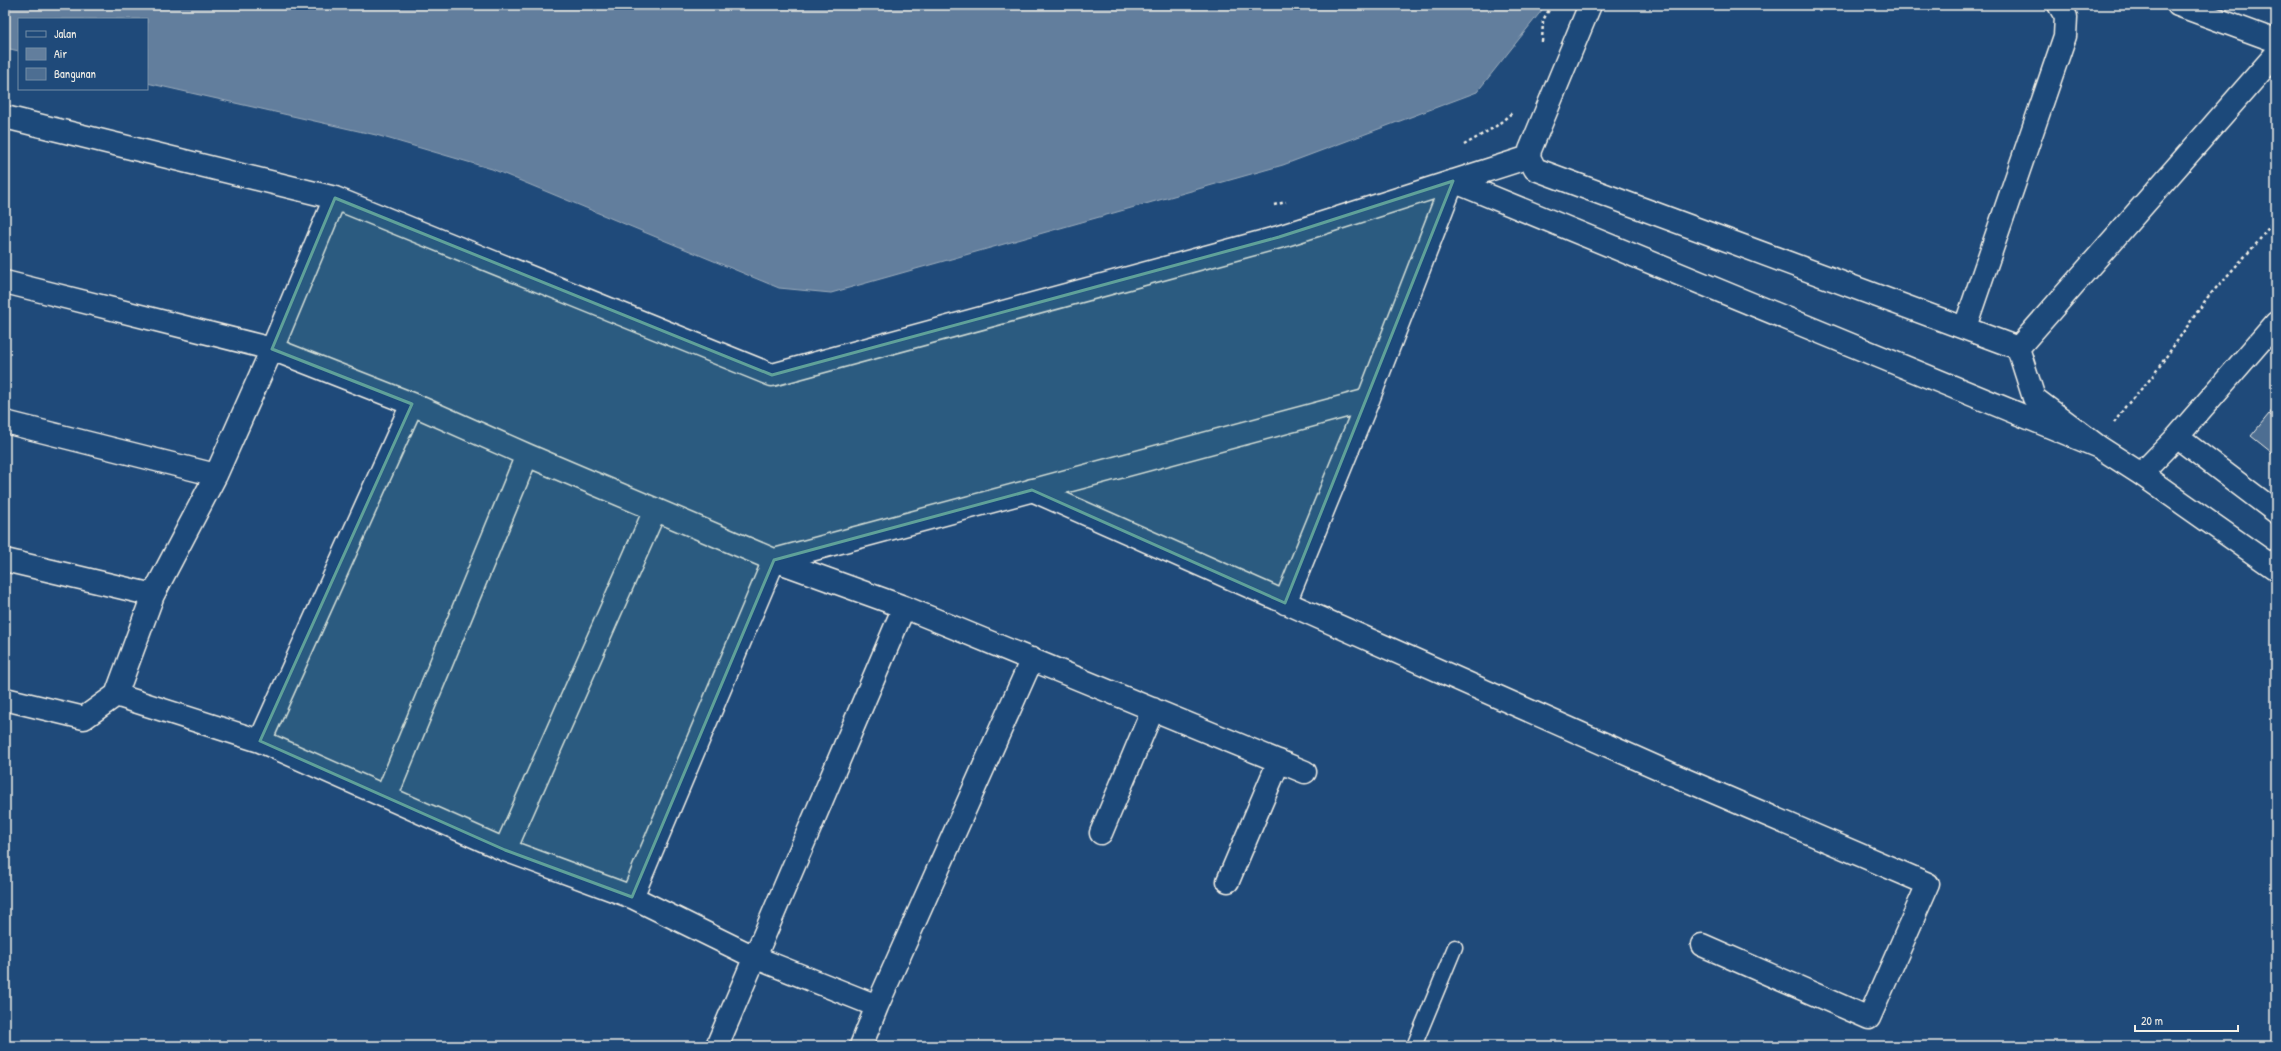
<svg xmlns="http://www.w3.org/2000/svg" width="2281" height="1051" viewBox="0 0 2281 1051" font-family="'Patrick Hand',sans-serif">
  <style>
    .water { fill: #627e9d; stroke: #9cacbb }
    .building { fill: #4d6e92; stroke: #f4f1e8 }
    .lines { fill: none; stroke-linecap: round; stroke-linejoin: round }
    .lane-casing { stroke: #f4f1e8; stroke-width: 17 }
    .street-casing { stroke: #f4f1e8; stroke-width: 25 }
    .path { stroke: #f4f1e8; stroke-width: 2.5; stroke-dasharray: 3 3; stroke-linecap: butt }
    .lane { stroke: #1f4a7a; stroke-width: 14 }
    .street { stroke: #1f4a7a; stroke-width: 22 }
    .marked { fill: #5fa199; fill-opacity: 0.2; stroke: #5fa199; stroke-width: 3; stroke-linejoin: round }
  </style>
  <rect width="100%" height="100%" fill="#1f4a7a"/>
  <filter id="ink" filterUnits="userSpaceOnUse"><feTurbulence type="fractalNoise" baseFrequency=".025" numOctaves="2"/><feDisplacementMap in="SourceGraphic" scale="8" xChannelSelector="R" yChannelSelector="G"/><feConvolveMatrix kernelMatrix="1 2 1 2 8 2 1 2 1" color-interpolation-filters="sRGB"/></filter>
  <g filter="url(#ink)">
    <!-- water -->
    <path class="water" d="M 5,5 L 1546,5 L 1477,92 L 1283,165 L 831,293 L 779,288 L 492,169 L 376,135 L 147,83 L 147,19 L 19,19 L 19,51 L 5,48 Z"/>
    <!-- building -->
    <path class="building" d="M 2276,405 L 2276,418 L 2270,413 Z
      M 2269,414 L 2276,420 L 2276,456 L 2251,436 Z"/>
    <g class="lines">
      <!-- lane casing -->
      <g class="lane-casing">
        <path id="lane" d="M 1414,1046 L 1455,947"/>
      </g>
      <!-- street casing -->
      <g class="street-casing">
        <path id="street" d="M 1590,5 L 1530,150 L 1529,157 L 1535,169 L 2018,348
          M 2178,5 L 2276,41
          M 5,117 L 335,198 L 772,375 L 1279,237 L 1529,157
          M 5,282 L 272,349 L 335,198
          M 2276,323 L 2177,437 L 2141,474 L 2276,569
          M 1965,327 L 2065,36 L 2066,17 L 2059,5
          M 5,422 L 216,475
          M 2177,437 L 2276,512
          M 2141,474 L 2099,447 L 2034,398 L 2018,348 L 2276,54
          M 1032,490 L 1674,775 L 1928,884 L 1869,1018 L 1702,945
          M 5,560 L 153,595
          M 1285,603 L 1368,400
          M 116,695 L 260,741 L 505,850 L 632,897 L 754,957 L 877,1006 L 1032,659
          M 5,699 L 84,718 L 116,695 L 153,595 L 216,475 L 272,349 L 412,404 L 527,455 L 774,560 L 904,607 L 1305,772
          M 260,741 L 412,404
          M 386,797 L 527,455
          M 1101,833 L 1153,709
          M 505,850 L 655,510
          M 1228,881 L 1279,761
          M 632,897 L 774,560 L 1368,400 L 1453,181 L 2099,447
          M 717,1046 L 904,607
          M 861,1046 L 877,1006"/>
      </g>
      <!-- path -->
      <path class="path" d="M 1542,42 L 1543,20 L 1552,5
        M 1464,145 L 1495,127 L 1513,112
        M 1274,205 L 1286,202
        M 2114,423 L 2125,407 L 2152,377 L 2207,298 L 2257,243 L 2276,218"/>
      <!-- lane -->
      <use href="#lane" class="lane"/>
      <!-- street -->
      <use href="#street" class="street"/>
    </g>
  </g>
  <!-- marked area -->
  <path class="marked" d="M 1453,181 L 1285,603 L 1032,490 L 774,560 L 632,897 L 505,850 L 260,741 L 412,404 L 272,349 L 335,198 L 772,375 L 1279,237 Z"/>
  <!-- margin -->
  <rect width="2281" height="1051" fill="none" stroke="#1f4a7a" stroke-width="20"/>
  <rect x="10" y="10" width="2261" height="1031" fill="none" stroke="#f4f1e8" stroke-width="1.5" filter="url(#ink)"/>
  <!-- legend -->
  <rect x="18" y="18" width="130" height="72" fill="#1f4a7a" stroke="#748da6"/>
  <rect x="26" y="31" width="20" height="6" fill="#1f4a7a" stroke="#748da6"/>
  <text x="54" y="38" font-size="12" fill="#f4f1e8">Jalan</text>
  <rect x="26" y="48" width="20" height="12" fill="#627e9d" stroke="#748da6"/>
  <text x="54" y="58" font-size="12" fill="#f4f1e8">Air</text>
  <rect x="26" y="68" width="20" height="12" fill="#4d6e92" stroke="#748da6"/>
  <text x="54" y="78" font-size="12" fill="#f4f1e8">Bangunan</text>
  <!-- scale -->
  <path d="M2135 1025v6h103v-6" fill="none" stroke="#f4f1e8" stroke-width="2"/>
  <text x="2141" y="1025" font-size="12" fill="#f4f1e8" stroke="#1f4a7a" stroke-width="3" paint-order="stroke">20 m</text>
</svg>
